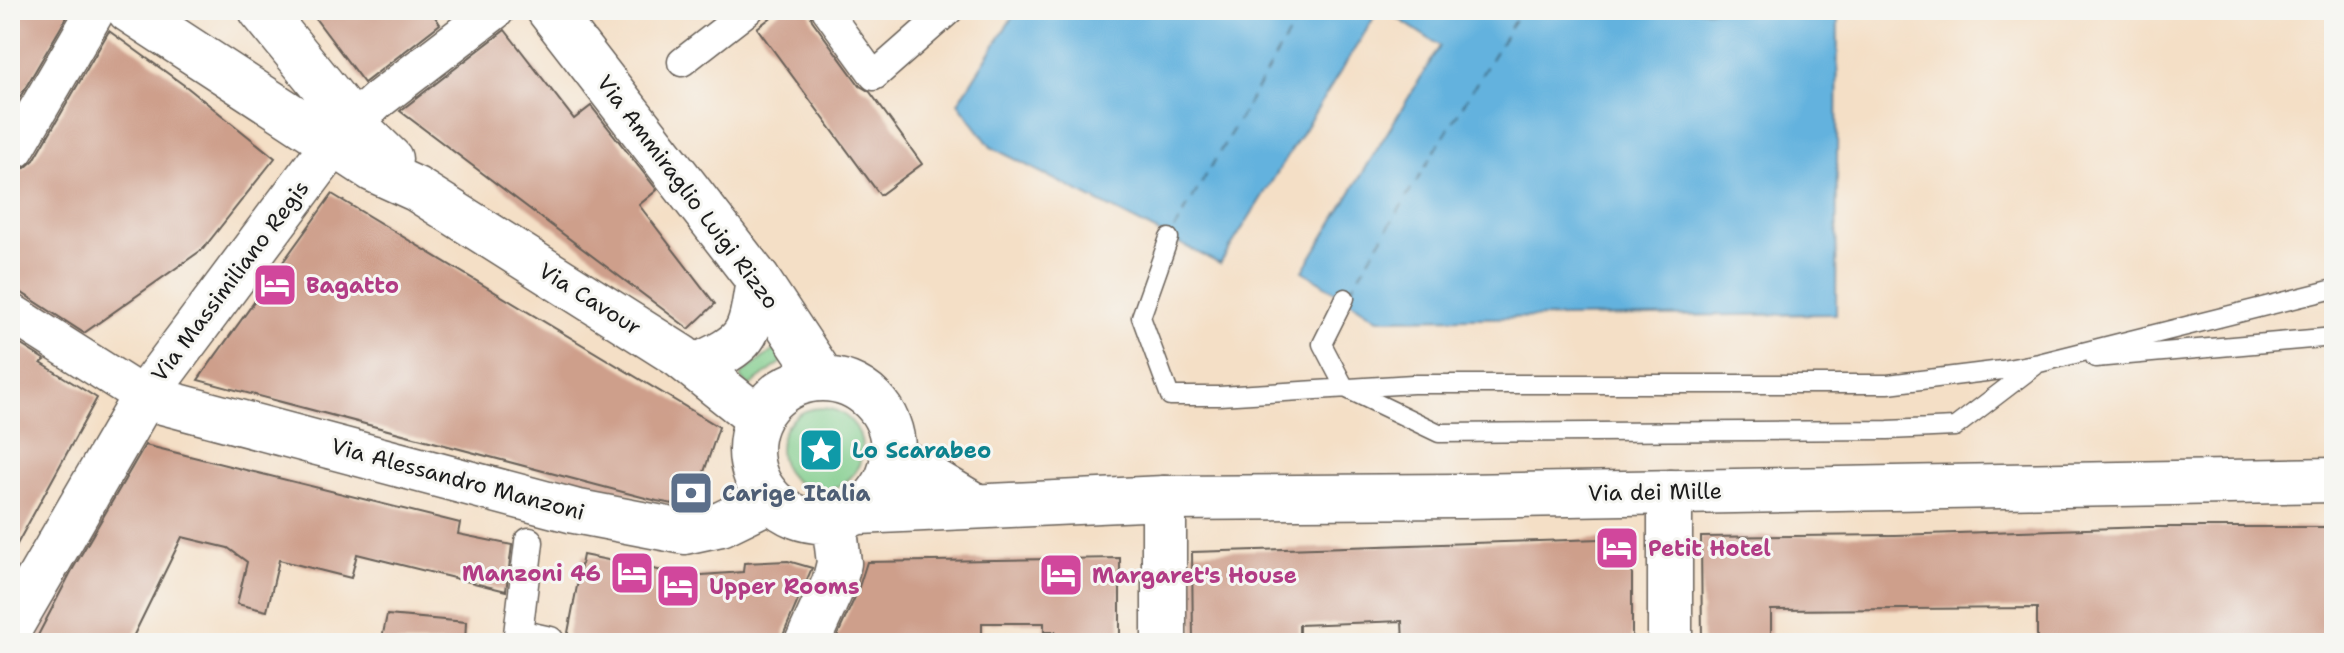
<svg xmlns="http://www.w3.org/2000/svg" width="2344" height="653" viewBox="0 0 2344 653" font-family="'Shantell Sans',sans-serif">
  <style>
    .green { fill: #80cc8b; stroke: #4e7454; stroke-width: 2 }
    .water { fill: #63b2de; stroke: #40677d; stroke-width: 2 }
    .lines { fill: none; stroke-linecap: round; stroke-linejoin: round }
    .ferry { stroke: #38586a; stroke-width: 2; stroke-dasharray: 10 8; stroke-linecap: butt }
    .building { fill: #ce9f8b }
    .service-casing { stroke: #686058; stroke-width: 21 }
    .pedestrian-casing { stroke: #686058; stroke-width: 31 }
    .minor-casing { stroke: #686058; stroke-width: 41 }
    .tertiary-casing { stroke: #686058; stroke-width: 47 }
    .secondary-casing { stroke: #686058; stroke-width: 47 }
    .service { stroke: #fff; stroke-width: 18 }
    .pedestrian { stroke: #fff; stroke-width: 28 }
    .minor { stroke: #fff; stroke-width: 38 }
    .tertiary { stroke: #fff; stroke-width: 44 }
    .secondary { stroke: #fff; stroke-width: 44 }
    .labels { text-anchor: middle; dominant-baseline: central; stroke-width: 6; stroke-linejoin: round; paint-order: stroke }
    .street-label { font-size: 22px; fill: #1c1c1c; stroke: #f6f6f2 }
    .hotel-label { font-size: 22px; font-weight: bold; fill: #b23c85; stroke: #f6f6f2; text-anchor: start }
    .culture-label { font-size: 22px; font-weight: bold; fill: #0d838f; stroke: #f6f6f2; text-anchor: start }
    .service-label { font-size: 22px; font-weight: bold; fill: #4e5e75; stroke: #f6f6f2; text-anchor: start }
  </style>
  <rect width="100%" height="100%" fill="#f6f6f2"/>
  <filter id="ink" filterUnits="userSpaceOnUse"><feTurbulence type="fractalNoise" baseFrequency=".0125" numOctaves="2"/><feDisplacementMap in="SourceGraphic" scale="16" xChannelSelector="R" yChannelSelector="G"/><feConvolveMatrix kernelMatrix="1 2 1 2 8 2 1 2 1" color-interpolation-filters="sRGB"/></filter>
  <filter id="wash" filterUnits="userSpaceOnUse"><feTurbulence type="fractalNoise" baseFrequency=".006" numOctaves="4" result="noise"/><feDisplacementMap in="SourceGraphic" scale="32" xChannelSelector="R" yChannelSelector="G"/><feGaussianBlur stdDeviation="1.8" result="paint"/><feColorMatrix in="noise" values="0 0 0 0 0 0 0 0 0 0 0 0 0 0 0 0 0 1.4 0 .05"/><feComposite in="paint" operator="in"/></filter>
  <g filter="url(#wash)">
    <rect width="100%" height="100%" fill="#f4dfc6"/>
    <!-- green -->
    <path class="green" d="M 778,347 L 785,360 L 749,386 L 740,378 L 743,373 Z
      M780 449a41 41 0 1 1 82 0a41 41 0 1 1-82 0Z"/>
    <!-- water -->
    <path class="water" d="M 1017,10 L 1379,10 L 1220,264 L 991,147 L 958,103 Z
      M 1385,10 L 1838,10 L 1836,314 L 1378,319 L 1303,271 L 1440,46 Z"/>
    <g class="lines">
      <!-- ferry -->
      <path class="ferry" d="M 1174,230 L 1303,10
        M 1350,290 L 1521,10"/>
    </g>
    <g id="blocks">
      <!-- building -->
      <path class="building" d="M 10,10 L 71,10 L 10,114 Z
        M 309,10 L 430,10 L 440,24 L 364,83 Z
        M 781,10 L 809,10 L 812,20 L 860,86 L 870,92 L 922,164 L 880,195 L 757,28 Z
        M 505,30 L 574,119 L 591,106 L 657,190 L 639,205 L 715,304 L 689,329 L 400,111 Z
        M 109,31 L 188,88 L 275,158 L 203,249 L 84,333 L 22,293 L 10,290 L 10,170 L 25,168 L 34,160 Z
        M 332,194 L 719,427 L 693,505 L 684,506 L 657,501 L 198,380 Z
        M 10,338 L 45,360 L 41,363 L 97,398 L 10,557 Z
        M 145,445 L 460,523 L 458,534 L 512,545 L 506,591 L 357,554 L 351,578 L 279,560 L 267,611 L 237,604 L 247,562 L 228,548 L 182,537 L 130,643 L 34,643 L 71,572 Z
        M 2149,527 L 2334,527 L 2334,643 L 2037,643 L 2037,608 L 1771,610 L 1771,643 L 1702,643 L 1701,537 L 1895,535 Z
        M 1632,538 L 1632,643 L 1403,643 L 1402,621 L 1299,625 L 1299,643 L 1193,643 L 1192,552 Z
        M 583,555 L 688,576 L 743,572 L 744,563 L 788,561 L 812,568 L 784,633 L 782,643 L 566,643 Z
        M 1120,558 L 1120,643 L 1056,643 L 1056,632 L 1044,632 L 1044,623 L 982,623 L 982,643 L 834,643 L 857,593 L 867,562 Z
        M 387,615 L 466,622 L 465,643 L 381,643 Z"/>
    </g>
  </g>
  <g filter="url(#ink)">
    <use href="#blocks" fill-opacity="0" stroke="#686058" stroke-width="2"/>
    <g class="lines">
      <!-- service casing -->
      <g class="service-casing">
        <path id="service" d="M 1169,238 L 1141,317 L 1170,396 L 1219,396 L 1413,384 L 1888,384 L 2002,370 L 2039,363 L 2334,289
          M 1345,298 L 1322,344 L 1345,388 L 1439,433 L 1888,430 L 1955,427 L 2035,366
          M 2095,358 L 2334,337"/>
      </g>
      <!-- pedestrian casing -->
      <g class="pedestrian-casing">
        <path id="pedestrian" d="M 826,10 L 874,76 L 949,10
          M 682,62 L 749,10
          M 529,542 L 518,634 L 550,641 L 549,643"/>
      </g>
      <!-- minor casing -->
      <g class="minor-casing">
        <path id="minor" d="M 353,123 L 378,100 L 495,10
          M 15,149 L 96,10
          M 10,312 L 144,397"/>
      </g>
      <!-- tertiary casing -->
      <g class="tertiary-casing">
        <path id="tertiary" d="M 129,10 L 374,170 L 416,189 L 680,356 L 758,418
          M 261,10 L 353,123 L 390,159
          M 694,367 C 750,341 749,339 758,280
          M 144,397 L 574,511 L 684,532 L 721,524 L 770,500
          M 1670,492 L 1670,643
          M 10,628 L 144,397 L 333,144
          M 1164,643 L 1164,498"/>
      </g>
      <!-- secondary casing -->
      <g class="secondary-casing">
        <path id="secondary" d="M 549,10 L 758,280 L 823,378
          M751 450a71 71 0 1 1 142 0a71 71 0 1 1-142 0Z
          M 893,456 L 976,506
          M 859,512 L 1164,498 L 1462,496 L 2334,480
          M 807,643 L 834,583 L 839,563 L 834,521"/>
      </g>
      <!-- service -->
      <use href="#service" class="service"/>
      <!-- pedestrian -->
      <use href="#pedestrian" class="pedestrian"/>
      <!-- minor -->
      <use href="#minor" class="minor"/>
      <!-- tertiary -->
      <use href="#tertiary" class="tertiary"/>
      <!-- secondary -->
      <use href="#secondary" class="secondary"/>
    </g>
  </g>
  <!-- icons -->
  <defs>
    <g id="hotel-square" transform="scale(2.3)"><rect x="-9" y="-9" width="18" height="18" rx="4" fill="#d1479c" stroke="#f6f6f2"/><path d="M-6-4.5h1.5V1H6V5H4.5V3h-9V5H-6ZM-4 0a1.8 1.8 0 1 1 3.6 0ZM.5 0V-2.5h3Q6-2.5 6 0Z" fill="#fff"/></g>
    <g id="sight-square" transform="scale(2.3)"><rect x="-9" y="-9" width="18" height="18" rx="4" fill="#0f9aa8" stroke="#f6f6f2"/><path d="M0-6L1.8-2.2L6-1.7L2.9 1.2L3.7 5.4L0 3.3L-3.7 5.4L-2.9 1.2L-6-1.7L-1.8-2.2Z" fill="#fff"/></g>
    <g id="bank-square" transform="scale(2.3)"><rect x="-9" y="-9" width="18" height="18" rx="4" fill="#5c6f8a" stroke="#f6f6f2"/><path d="M-6-4H6V4H-6ZM0-2.3a2.3 2.3 0 1 0 0 4.6a2.3 2.3 0 1 0 0-4.6Z" fill="#fff"/></g>
  </defs>
  <g fill-rule="evenodd">
    <use href="#hotel-square" x="275" y="285"/>
    <use href="#sight-square" x="821" y="450"/>
    <use href="#bank-square" x="691" y="493"/>
    <use href="#hotel-square" x="1617" y="548"/>
    <use href="#hotel-square" x="632" y="573"/>
    <use href="#hotel-square" x="1061" y="575"/>
    <use href="#hotel-square" x="678" y="586"/>
  </g>
  <g class="labels">
    <!-- street labels -->
    <g class="street-label">
      <text transform="translate(688 192) rotate(53)">Via Ammiraglio Luigi Rizzo</text>
      <text transform="translate(230 281) rotate(-53)">Via Massimiliano Regis</text>
      <text transform="translate(590 299) rotate(32)">Via Cavour</text>
      <text transform="translate(458 479) rotate(15)">Via Alessandro Manzoni</text>
      <text transform="translate(1655 492) rotate(-1)">Via dei Mille</text>
    </g>
    <!-- hotel labels -->
    <g class="hotel-label">
      <text x="306" y="285">Bagatto</text>
      <text x="1648" y="548">Petit Hotel</text>
      <text x="601" y="573" text-anchor="end">Manzoni 46</text>
      <text x="1092" y="575">Margaret's House</text>
      <text x="709" y="586">Upper Rooms</text>
    </g>
    <!-- culture labels -->
    <g class="culture-label">
      <text x="852" y="450">Lo Scarabeo</text>
    </g>
    <!-- service labels -->
    <g class="service-label">
      <text x="722" y="493">Carige Italia</text>
    </g>
  </g>
  <!-- margin -->
  <rect width="2344" height="653" fill="none" stroke="#f6f6f2" stroke-width="40"/>
</svg>
